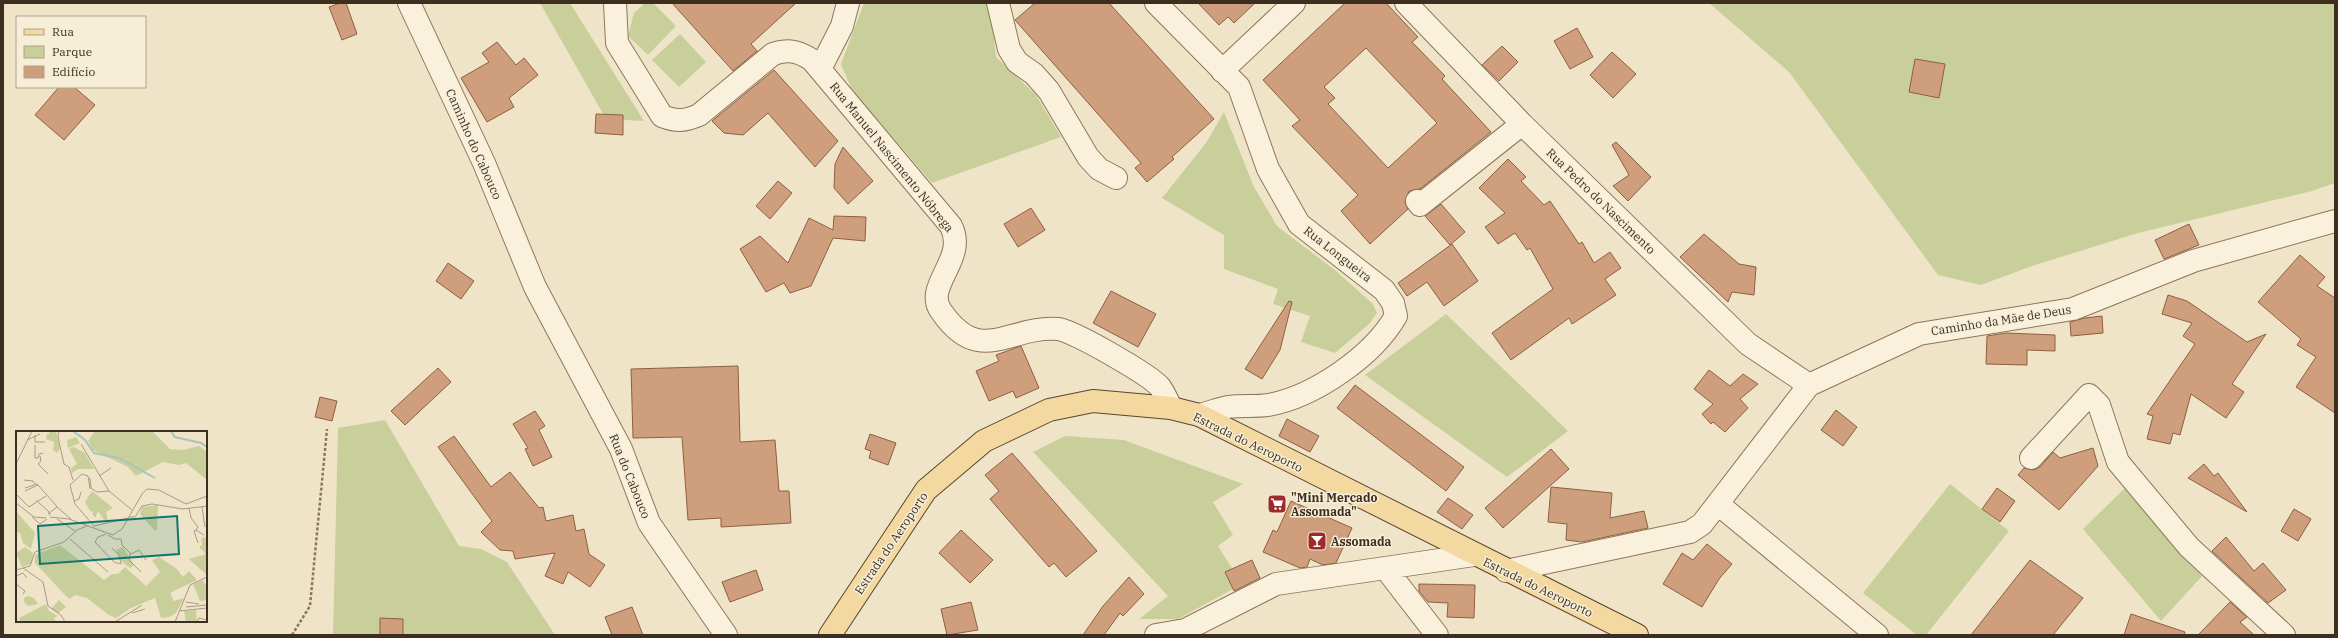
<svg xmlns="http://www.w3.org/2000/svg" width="2338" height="638" viewBox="0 0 2338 638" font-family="'IBM Plex Serif',serif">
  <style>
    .green { fill: #c9cf9b }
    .building { fill: #cf9f7d; stroke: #8d5f41; fill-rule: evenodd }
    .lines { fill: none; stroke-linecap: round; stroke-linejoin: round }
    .minor-casing { stroke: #8d765c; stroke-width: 24 }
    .major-casing { stroke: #5b4430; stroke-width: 24 }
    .path { stroke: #8d765c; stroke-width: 2.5; stroke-dasharray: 3 2; stroke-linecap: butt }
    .minor { stroke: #faf1dc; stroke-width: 22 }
    .major { stroke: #f3d9a0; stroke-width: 22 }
    .labels { text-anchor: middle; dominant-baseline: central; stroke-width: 3; stroke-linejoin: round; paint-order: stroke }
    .street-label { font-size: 12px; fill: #3d2e20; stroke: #f7eed8 }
    .poi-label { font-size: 12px; font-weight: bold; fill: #3d2e20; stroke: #f7eed8; text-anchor: start }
    .inset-river { fill: none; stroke: #a9c4bc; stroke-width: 2 }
    .inset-road { fill: none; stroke: #a89b85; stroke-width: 1 }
    .view { fill: #0f766e; fill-opacity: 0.15; stroke: #0f766e; stroke-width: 2 }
    .inset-edge { fill: none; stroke: #3d2e20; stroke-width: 2 }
  </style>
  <rect width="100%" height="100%" fill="#f0e4c8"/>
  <!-- green -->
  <path class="green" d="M 540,3 L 570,3 L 644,121 L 606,119 Z
    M 645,3 L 653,3 L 676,26 L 648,55 L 628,36 L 634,13 Z
    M 864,3 L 990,3 L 996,57 L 1036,95 L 1061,137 L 932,183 L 852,90 L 841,64 Z
    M 1709,3 L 2335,3 L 2335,183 L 2312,191 L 2138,233 L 2032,266 L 1981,285 L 1938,275 L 1789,72 Z
    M 680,34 L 706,62 L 679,87 L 652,60 Z
    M 1224,112 L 1254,187 L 1277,226 L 1336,271 L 1373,304 L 1377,313 L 1369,324 L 1335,353 L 1301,342 L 1310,316 L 1273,304 L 1278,289 L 1224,269 L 1224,235 L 1162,198 L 1206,143 Z
    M 1446,314 L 1568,431 L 1507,477 L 1365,375 Z
    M 385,420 L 459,546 L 481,549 L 507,562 L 555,635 L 333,635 L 338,428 Z
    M 1065,436 L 1124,440 L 1243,484 L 1213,502 L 1233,535 L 1218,546 L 1242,584 L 1178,619 L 1139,619 L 1168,596 L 1033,452 Z
    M 1950,484 L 2009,531 L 1926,635 L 1917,635 L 1863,593 Z
    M 2125,488 L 2202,576 L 2161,621 L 2083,529 Z"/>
  <!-- building -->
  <path class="building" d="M 340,3 L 346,3 L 357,34 L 342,40 L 329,7 Z
    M 672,3 L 796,3 L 751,44 L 757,51 L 733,71 Z
    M 1035,3 L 1109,3 L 1214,119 L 1172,157 L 1174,159 L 1147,182 L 1135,168 L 1141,163 L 1015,20 Z
    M 1198,3 L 1255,3 L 1234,23 L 1228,17 L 1219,25 Z
    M 1345,3 L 1386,3 L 1418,37 L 1412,42 L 1445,76 L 1442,79 L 1491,132 L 1420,189 L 1409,191 L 1405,202 L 1408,209 L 1370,244 L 1341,211 L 1358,195 L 1292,126 L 1300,120 L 1263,80 ZM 1366,48 L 1437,123 L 1388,168 L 1328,104 L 1335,98 L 1324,87 Z
    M 1577,28 L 1593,57 L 1570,69 L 1554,41 Z
    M 497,42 L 516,65 L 524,58 L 538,75 L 509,98 L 514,107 L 487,122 L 461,78 L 489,62 L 482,53 Z
    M 1502,46 L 1518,62 L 1499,81 L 1482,65 Z
    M 1612,52 L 1636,74 L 1613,98 L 1590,75 Z
    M 1915,59 L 1945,64 L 1939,98 L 1909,92 Z
    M 774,70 L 838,141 L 815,167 L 768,113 L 743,135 L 724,133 L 712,121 Z
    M 59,87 L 74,87 L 95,105 L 64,140 L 35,115 Z
    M 596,114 L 623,115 L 623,135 L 595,133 Z
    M 1616,142 L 1651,177 L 1628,201 L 1613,186 L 1629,175 L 1612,145 Z
    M 843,147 L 873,181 L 848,204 L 834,188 L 835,164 Z
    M 1508,159 L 1526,177 L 1521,181 L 1544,205 L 1550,201 L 1579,244 L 1582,242 L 1594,263 L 1610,252 L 1621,268 L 1605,279 L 1616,295 L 1572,324 L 1569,318 L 1511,360 L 1492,333 L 1553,289 L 1530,248 L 1527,250 L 1515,233 L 1498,244 L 1485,227 L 1505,213 L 1479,188 Z
    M 778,181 L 792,193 L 770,219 L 756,206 Z
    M 1441,204 L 1465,232 L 1450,245 L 1425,216 Z
    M 1031,208 L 1045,230 L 1018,247 L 1004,224 Z
    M 834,216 L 866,217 L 865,241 L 833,238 L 811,286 L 790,293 L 784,283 L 766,292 L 740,249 L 760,236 L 788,263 L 809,218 L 833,230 Z
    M 2189,224 L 2199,245 L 2164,259 L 2155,240 Z
    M 1704,234 L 1739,264 L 1756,267 L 1754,295 L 1732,292 L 1728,302 L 1680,257 Z
    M 1452,244 L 1478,281 L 1444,306 L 1427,282 L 1407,296 L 1398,283 Z
    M 2300,255 L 2325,277 L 2317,286 L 2335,298 L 2335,413 L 2296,387 L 2316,357 L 2297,345 L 2301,339 L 2258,302 Z
    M 448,263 L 474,281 L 461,299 L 436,281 Z
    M 1111,291 L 1156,314 L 1138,347 L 1093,323 Z
    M 2168,295 L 2187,301 L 2247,342 L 2266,334 L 2232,384 L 2244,392 L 2226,418 L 2191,394 L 2180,435 L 2173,433 L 2170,444 L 2147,439 L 2153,416 L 2147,414 L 2195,344 L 2183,336 L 2192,323 L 2162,314 Z
    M 1289,301 L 1292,302 L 1280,350 L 1262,379 L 1245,369 Z
    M 2102,316 L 2103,333 L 2071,336 L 2070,322 L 2085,318 Z
    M 2006,333 L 2055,335 L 2055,351 L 2027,350 L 2027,365 L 1986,364 L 1987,336 Z
    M 1021,346 L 1039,388 L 1016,398 L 1013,391 L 989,401 L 976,371 L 999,361 L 996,355 Z
    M 738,366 L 740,442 L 775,440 L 779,491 L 789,491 L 791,523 L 721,527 L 721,518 L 688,520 L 682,437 L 633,438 L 631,369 Z
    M 438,368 L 451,382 L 405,425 L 391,411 Z
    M 1709,370 L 1730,386 L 1743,374 L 1758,384 L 1740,399 L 1748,408 L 1725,432 L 1713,422 L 1711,424 L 1702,414 L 1713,404 L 1694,389 Z
    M 1355,385 L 1464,467 L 1446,491 L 1337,408 Z
    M 320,397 L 337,401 L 332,421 L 315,417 Z
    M 1836,410 L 1857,427 L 1843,446 L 1821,430 Z
    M 535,411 L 545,426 L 539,430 L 552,457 L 533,466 L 525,449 L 528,448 L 513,424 Z
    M 1287,419 L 1319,436 L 1310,452 L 1279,436 Z
    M 870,434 L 896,443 L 888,465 L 869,458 L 871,451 L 865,449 Z
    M 454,436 L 491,487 L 510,472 L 539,508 L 543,507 L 546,521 L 573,515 L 576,531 L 584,529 L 589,554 L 605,565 L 590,587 L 568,572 L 563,584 L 545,576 L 555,553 L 515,559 L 513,551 L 500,550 L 481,532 L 492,521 L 438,447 Z
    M 2093,448 L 2098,466 L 2059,510 L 2018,475 L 2024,468 L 2034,470 L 2040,467 L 2053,452 L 2060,458 Z
    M 1551,449 L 1569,469 L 1503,528 L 1485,508 Z
    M 1012,453 L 1097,551 L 1066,577 L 1054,563 L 1049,567 L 990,499 L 999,491 L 985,475 Z
    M 2204,464 L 2214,476 L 2218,473 L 2247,512 L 2188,478 Z
    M 1551,487 L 1612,493 L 1610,518 L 1644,511 L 1648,528 L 1582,542 L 1566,540 L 1567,524 L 1548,522 Z
    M 1997,488 L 2015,501 L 2000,522 L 1982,509 Z
    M 1448,498 L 1473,515 L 1462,529 L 1437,512 Z
    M 1291,501 L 1352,528 L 1336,563 L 1323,565 L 1310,559 L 1307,567 L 1300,568 L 1263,552 L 1273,530 L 1277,532 Z
    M 2294,509 L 2311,519 L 2298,541 L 2281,531 Z
    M 961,530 L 993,560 L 970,583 L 939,553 Z
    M 2226,537 L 2254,571 L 2263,563 L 2286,590 L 2268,603 L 2212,551 Z
    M 1707,544 L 1732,564 L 1719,579 L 1702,607 L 1663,584 L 1682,553 L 1693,560 Z
    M 1252,560 L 1260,578 L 1234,591 L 1225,572 Z
    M 2030,560 L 2083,598 L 2053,635 L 1971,635 Z
    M 756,570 L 763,590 L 730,602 L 722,582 Z
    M 1129,577 L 1144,594 L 1123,616 L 1120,613 L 1104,635 L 1083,635 L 1103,606 Z
    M 1419,584 L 1475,585 L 1474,618 L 1447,617 L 1448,603 L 1428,602 L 1419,591 Z
    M 971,602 L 978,630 L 947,635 L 941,609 Z
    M 2230,602 L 2247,617 L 2240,622 L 2254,635 L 2198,635 Z
    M 632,607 L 643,635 L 612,635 L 605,617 Z
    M 2131,614 L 2185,632 L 2184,635 L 2124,635 Z
    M 380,618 L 403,619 L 403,635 L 380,635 Z"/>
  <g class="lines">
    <!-- minor casing -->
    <g class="minor-casing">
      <path id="minor" d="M 409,3 L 484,163 L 535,287 L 621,449 L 649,523 L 726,635
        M 615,3 L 617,43 L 662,116 C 677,122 685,121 699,115 L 773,54 C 789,49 798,51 812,60 L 951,226 C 968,259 923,286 941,311 C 980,368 1009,325 1058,329 C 1072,330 1150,375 1160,387 C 1164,393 1168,401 1171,408
        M 998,3 L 1009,49 L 1017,62 L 1034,74 L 1049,91 L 1088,157 L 1099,169 L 1116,178
        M 1156,3 L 1239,87 L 1268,169 L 1299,224 L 1384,290 L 1393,303 L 1396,316 C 1373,356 1314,397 1268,405 C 1255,407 1241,405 1228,407 C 1218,409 1208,413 1199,415
        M 1406,3 L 1522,124 L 1748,344 L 1809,385
        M 820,69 L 842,26 L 848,3
        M 1222,71 L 1294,3
        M 1417,201 L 1420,205 L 1522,124
        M 2031,458 L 2089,395 L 2099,405 L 2118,462 L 2189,547 L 2284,635
        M 1718,504 L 1877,635
        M 1386,569 L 1437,635
        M 1506,571 L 1690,532 L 1702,524 L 1809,385 L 1919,334 L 2073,309 L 2193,261 L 2335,221
        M 1156,635 L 1185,630 L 1276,584 L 1474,555"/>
    </g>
    <!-- major casing -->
    <g class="major-casing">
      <path id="major" d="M 830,635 L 926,490 L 984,441 L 1049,410 L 1093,401 L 1171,408 L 1199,415 L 1637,635"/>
    </g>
    <!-- path -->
    <path class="path" d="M 292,635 L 310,606 L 327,429"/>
    <!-- minor -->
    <use href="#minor" class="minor"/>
    <!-- major -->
    <use href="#major" class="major"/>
  </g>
  <!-- icons -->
  <defs>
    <g id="supermarket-square" transform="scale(1)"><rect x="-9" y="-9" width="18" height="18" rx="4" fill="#9e2a2b" stroke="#f7eed8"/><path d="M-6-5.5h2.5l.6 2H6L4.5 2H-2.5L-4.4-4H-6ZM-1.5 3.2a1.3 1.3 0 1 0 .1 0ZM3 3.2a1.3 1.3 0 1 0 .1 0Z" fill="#fff"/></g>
    <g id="bar-square" transform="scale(1)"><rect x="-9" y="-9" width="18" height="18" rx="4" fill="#9e2a2b" stroke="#f7eed8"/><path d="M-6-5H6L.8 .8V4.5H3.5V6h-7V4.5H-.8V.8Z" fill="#fff"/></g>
  </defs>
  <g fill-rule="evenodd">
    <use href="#supermarket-square" x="1277" y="504"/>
    <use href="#bar-square" x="1317" y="541"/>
  </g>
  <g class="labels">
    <!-- street labels -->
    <g class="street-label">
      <text transform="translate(474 144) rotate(66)">Caminho do Cabouco</text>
      <text transform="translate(892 157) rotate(51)">Rua Manuel Nascimento Nóbrega</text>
      <text transform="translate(1601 201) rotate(44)">Rua Pedro do Nascimento</text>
      <text transform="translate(1338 254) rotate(38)">Rua Longueira</text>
      <text transform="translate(2001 320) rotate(-9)">Caminho da Mãe de Deus</text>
      <text transform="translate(1248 442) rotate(26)">Estrada do Aeroporto</text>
      <text transform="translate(630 476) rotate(68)">Rua do Cabouco</text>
      <text transform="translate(891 543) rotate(-56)">Estrada do Aeroporto</text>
      <text transform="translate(1538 587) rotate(26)">Estrada do Aeroporto</text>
    </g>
    <!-- poi labels -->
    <g class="poi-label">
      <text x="1291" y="497">"Mini Mercado<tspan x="1291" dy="14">Assomada"</tspan></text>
      <text x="1331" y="541">Assomada</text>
    </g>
  </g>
  <!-- overview -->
  <g transform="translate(16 431)">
    <rect width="191" height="191" fill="#f0e4c8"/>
    <path d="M 32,0 L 40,0 L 44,18 L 41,22 L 37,19 L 38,11 L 30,8 L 31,3 L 34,3 ZM 79,0 L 136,0 L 154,18 L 167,19 L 183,15 L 191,21 L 191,49 L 170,32 L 163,34 L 147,31 L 120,45 L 112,36 L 77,19 L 72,10 ZM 60,6 L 64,12 L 52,17 L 51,9 ZM 58,16 L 69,22 L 78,38 L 62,38 L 56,42 L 55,37 L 61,33 L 53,18 ZM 76,60 L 97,77 L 90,81 L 92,90 L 89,90 L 82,80 L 79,87 L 76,82 L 78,81 L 74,80 L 69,71 ZM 142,74 L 141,99 L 139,100 L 124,83 L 126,76 ZM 0,80 L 19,102 L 15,118 L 7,112 L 4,102 L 0,101 ZM 188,106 L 191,108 L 191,144 L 173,128 L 190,123 L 183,116 L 186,114 L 185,108 ZM 44,114 L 88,149 L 96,143 L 102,143 L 109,136 L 130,155 L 144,141 L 136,129 L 143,126 L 161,138 L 167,146 L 173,140 L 181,149 L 154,162 L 158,170 L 168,167 L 160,182 L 153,186 L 145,187 L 139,167 L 115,177 L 100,187 L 93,184 L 71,167 L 59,164 L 54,168 L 50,165 L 19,132 L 19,124 ZM 9,116 L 17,122 L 16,132 L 6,136 L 0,122 ZM 107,116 L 118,134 L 114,137 L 106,131 L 100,119 ZM 187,149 L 191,157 L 191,169 L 184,170 L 177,153 ZM 12,165 L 18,167 L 22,173 L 12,175 L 8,171 L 8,167 ZM 43,169 L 50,176 L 42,182 L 35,178 ZM 30,173 L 33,180 L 42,185 L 38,187 L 40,191 L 4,191 L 3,187 ZM 180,179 L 181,191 L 170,191 L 168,180 Z" fill="#c9cf9b"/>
    <path class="inset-river" d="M 57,0 L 69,9 L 78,22 L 103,27 L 139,47M 155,0 L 159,6 L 185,12 L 191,16"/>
    <path class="inset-road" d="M 43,0 L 42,6 L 48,33 L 53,36 L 57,49M 19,4 L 19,11 L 29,11M 11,9 L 24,3M 65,13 L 93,60 L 116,79M 19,14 L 19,27 L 22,27 L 23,23 L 27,22M 24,25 L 25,30 L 22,33 L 32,43M 0,33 L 16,0M 83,45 L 95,37M 74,47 L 75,57 L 81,61 L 93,60M 8,49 L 17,50 L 19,53M 9,57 L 21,53 L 38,72 L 41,76 L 32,83M 74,58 L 72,45 L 66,43 L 54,54 L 59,73 L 78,95M 9,60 L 22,54M 0,63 L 13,76 L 30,65M 20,69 L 33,81 L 34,84M 58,70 L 63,68 L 65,61M 0,72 L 18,86 L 30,87M 41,76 L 55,88M 186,76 L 189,96M 173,77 L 175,87 L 182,96 L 180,99 L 188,104M 16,86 L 24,93 L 31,88M 34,86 L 53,88 L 97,104 L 106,98 L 126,63 L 131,58 L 143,59 L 170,73 L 191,65M 113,86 L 119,86 L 126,75 L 136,73 L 167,78 L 191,75M 41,88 L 59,100M 78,95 L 112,87M 180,99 L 178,100 L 182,112M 90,103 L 82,106 L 79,111 L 98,131 L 105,133 L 103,124 L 96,117M 92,104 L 99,108 L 105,108 L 106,114 L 115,123 L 123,119 L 130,129M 54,108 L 92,141M 114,123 L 113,129 L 125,141M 7,137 L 27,151 L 32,175 L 45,184 L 49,191M 0,139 L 14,135 L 19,121 L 48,111 L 61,99 L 71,95M 0,145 L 7,142 L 11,147M 0,153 L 9,160 L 7,163M 170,171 L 183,173M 170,176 L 191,174M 163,180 L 191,177M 116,182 L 129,178M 99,191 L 126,174M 159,191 L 174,154 L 191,146M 181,191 L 183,187 L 191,189"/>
    <path class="view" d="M 161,85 L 163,123 L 24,133 L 22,95 Z"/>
    <rect width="191" height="191" class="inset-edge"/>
  </g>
  <!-- border -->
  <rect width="2338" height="638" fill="none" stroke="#3d2e20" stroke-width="8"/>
  <!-- legend -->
  <rect x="16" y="16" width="130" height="72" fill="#f7eed8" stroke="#ada18e"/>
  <rect x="24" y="29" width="20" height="6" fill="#f3d9a0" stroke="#ada18e"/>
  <text x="52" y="36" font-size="12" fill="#3d2e20">Rua</text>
  <rect x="24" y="46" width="20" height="12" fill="#c9cf9b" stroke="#ada18e"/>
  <text x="52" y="56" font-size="12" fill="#3d2e20">Parque</text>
  <rect x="24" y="66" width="20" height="12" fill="#cf9f7d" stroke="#ada18e"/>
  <text x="52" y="76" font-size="12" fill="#3d2e20">Edifício</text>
</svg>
